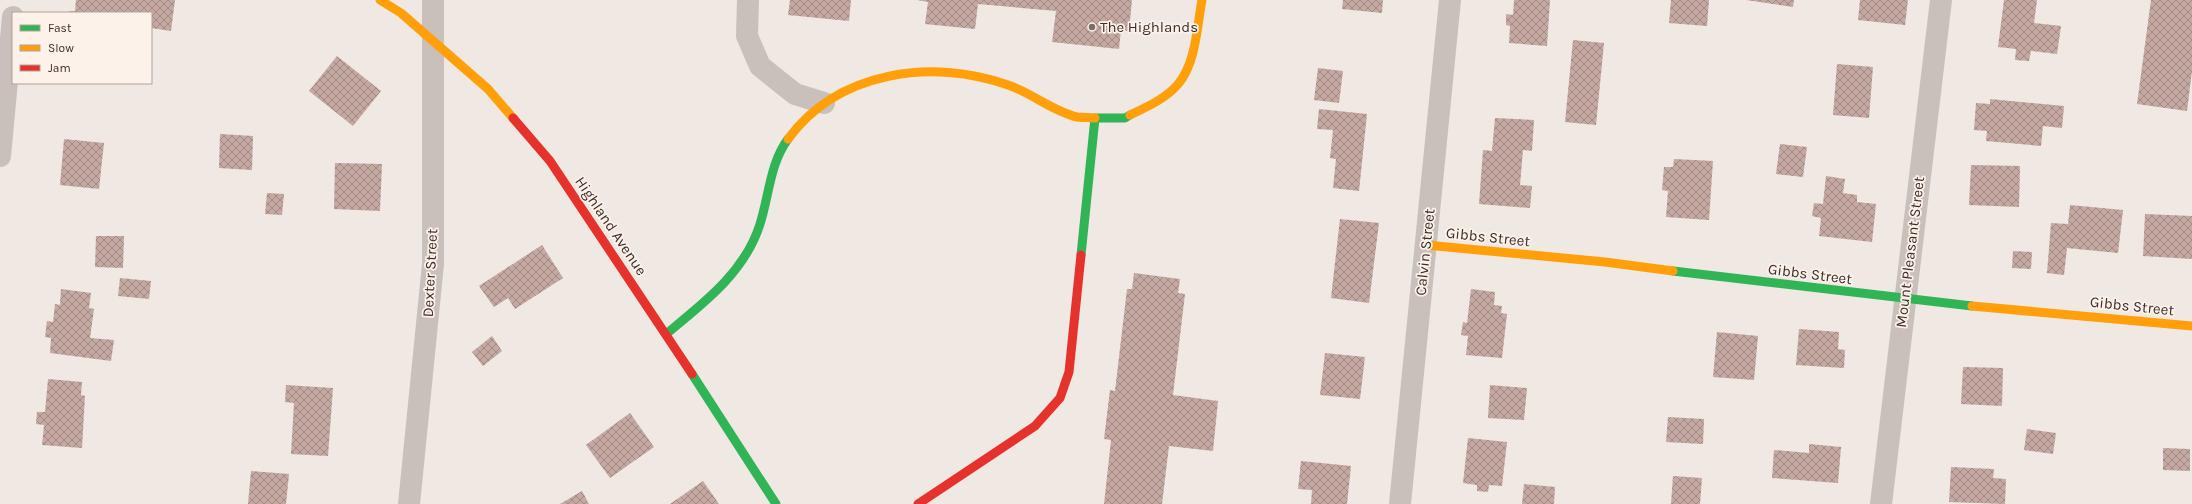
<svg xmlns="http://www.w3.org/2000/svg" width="2192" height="504" viewBox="0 0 2192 504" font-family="Karla,sans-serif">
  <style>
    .building { fill: url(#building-cross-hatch) }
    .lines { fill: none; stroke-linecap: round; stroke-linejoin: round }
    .street { stroke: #c9c0bb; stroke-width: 22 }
    .fast { stroke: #30b455; stroke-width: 9 }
    .slow { stroke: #ff9f0a; stroke-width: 9 }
    .jam { stroke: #e5322d; stroke-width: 9 }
    .poi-dot { fill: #7a6e69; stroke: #fcf2ea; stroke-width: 1.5 }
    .labels { text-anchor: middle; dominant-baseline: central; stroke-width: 3.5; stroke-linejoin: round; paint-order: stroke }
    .poi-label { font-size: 15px; fill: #3b2c28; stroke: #fcf2ea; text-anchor: start }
    .street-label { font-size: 15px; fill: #3b2c28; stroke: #fcf2ea }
  </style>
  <defs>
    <pattern id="building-cross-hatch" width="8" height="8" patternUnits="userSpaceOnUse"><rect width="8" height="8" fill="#c5a8a2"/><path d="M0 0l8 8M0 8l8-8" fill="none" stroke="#a18984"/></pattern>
  </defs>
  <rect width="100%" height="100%" fill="#efe8e3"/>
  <!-- building -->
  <path class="building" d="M 76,0 L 175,0 L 171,31 L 151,28 L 151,13 L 69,13 L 69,11 L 75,11 Z
    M 790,0 L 851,0 L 849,21 L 788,15 Z
    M 917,0 L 1132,0 L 1129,31 L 1121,30 L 1119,49 L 1052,42 L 1056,11 L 978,4 L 975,29 L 925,24 L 928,2 Z
    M 1343,0 L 1383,0 L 1382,13 L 1342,9 Z
    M 1514,0 L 1550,0 L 1547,46 L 1509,43 L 1510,26 L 1506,25 L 1506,14 L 1513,15 Z
    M 1671,0 L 1709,0 L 1707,26 L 1669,23 Z
    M 1746,0 L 1794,0 L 1793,7 Z
    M 1860,0 L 1908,0 L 1905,25 L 1858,20 Z
    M 2004,0 L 2037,0 L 2034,23 L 2061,26 L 2057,54 L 2031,51 L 2029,61 L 2015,60 L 2016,49 L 1998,47 Z
    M 2151,0 L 2192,0 L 2192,71 L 2187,111 L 2137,104 Z
    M 1573,40 L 1604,43 L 1596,125 L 1565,122 Z
    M 337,56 L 381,91 L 353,126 L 309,91 Z
    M 1837,64 L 1873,67 L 1869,118 L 1833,115 Z
    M 1318,68 L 1343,71 L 1339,103 L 1314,100 Z
    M 1990,99 L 2064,106 L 2062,128 L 2043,126 L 2041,146 L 1986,141 L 1987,131 L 1974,130 L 1976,103 L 1990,104 Z
    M 1319,109 L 1367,114 L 1359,191 L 1333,188 L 1336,159 L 1330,158 L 1333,130 L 1317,129 Z
    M 1495,118 L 1534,120 L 1532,151 L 1523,150 L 1520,185 L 1532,186 L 1530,208 L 1479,204 L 1483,150 L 1492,151 Z
    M 220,134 L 253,136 L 252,170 L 219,168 Z
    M 64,139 L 104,143 L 99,189 L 60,185 Z
    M 1780,144 L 1807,147 L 1803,177 L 1776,174 Z
    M 1674,159 L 1713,161 L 1709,220 L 1666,217 L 1668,191 L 1662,190 L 1664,167 L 1673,167 Z
    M 335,163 L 382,164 L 380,211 L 334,209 Z
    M 1971,165 L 2020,166 L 2019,207 L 1969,205 Z
    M 1826,176 L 1845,179 L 1843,193 L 1857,195 L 1857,202 L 1876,204 L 1872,242 L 1819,236 L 1821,218 L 1812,216 L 1814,203 L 1823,204 Z
    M 267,193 L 284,194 L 282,215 L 265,214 Z
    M 2070,205 L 2123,210 L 2118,253 L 2067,248 L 2064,275 L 2047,273 L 2051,223 L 2068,224 Z
    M 2145,214 L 2192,216 L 2192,259 L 2143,256 Z
    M 1340,219 L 1379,223 L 1369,303 L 1331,298 Z
    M 96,236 L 124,236 L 123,268 L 95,267 Z
    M 542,245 L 563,278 L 515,309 L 508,298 L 494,307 L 479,286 Z
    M 2013,251 L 2032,252 L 2031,269 L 2012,268 Z
    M 1134,273 L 1180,279 L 1178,293 L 1185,294 L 1173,395 L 1218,401 L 1213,451 L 1169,446 L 1162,504 L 1104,504 L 1111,440 L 1104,439 L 1110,390 L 1115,391 L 1127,289 L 1132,289 Z
    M 120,278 L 151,281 L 149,299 L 118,296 Z
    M 61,289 L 91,293 L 89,308 L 94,309 L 90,338 L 114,340 L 111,361 L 50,353 L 51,338 L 45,337 L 47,321 L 53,322 L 55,304 L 60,305 Z
    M 1471,289 L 1495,292 L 1494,305 L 1502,306 L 1501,313 L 1507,314 L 1502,358 L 1466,355 L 1468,336 L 1461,335 L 1463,322 L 1467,323 Z
    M 1799,329 L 1839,332 L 1838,349 L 1845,350 L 1844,368 L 1796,365 Z
    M 1717,332 L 1758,336 L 1754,380 L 1713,377 Z
    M 492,336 L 502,351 L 483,366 L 472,352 Z
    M 1325,353 L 1365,357 L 1360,399 L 1320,395 Z
    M 1963,367 L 2003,368 L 2002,406 L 1961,404 Z
    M 48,379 L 82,382 L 81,395 L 85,396 L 82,448 L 42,445 L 44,425 L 36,424 L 37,412 L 45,412 Z
    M 286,385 L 333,388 L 328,456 L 291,454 L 294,403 L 285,402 Z
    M 1490,385 L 1527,388 L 1524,420 L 1488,418 Z
    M 630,413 L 654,447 L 610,478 L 586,445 Z
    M 1668,417 L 1704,419 L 1703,444 L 1666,442 Z
    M 2027,429 L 2056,433 L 2053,454 L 2024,450 Z
    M 1468,438 L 1507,442 L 1502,486 L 1489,485 L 1488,492 L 1477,491 L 1477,485 L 1463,483 Z
    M 1809,444 L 1841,447 L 1838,483 L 1772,478 L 1774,450 L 1809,453 Z
    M 2163,448 L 2190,449 L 2190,471 L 2163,470 Z
    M 1301,461 L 1351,466 L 1347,504 L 1311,504 L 1312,490 L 1298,489 Z
    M 1951,467 L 1994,469 L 1993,478 L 2006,479 L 2005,504 L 1949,502 Z
    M 251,471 L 289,474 L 286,504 L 248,504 Z
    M 1673,476 L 1702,478 L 1700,504 L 1671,504 Z
    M 703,481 L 719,504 L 670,504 Z
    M 1524,484 L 1555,487 L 1554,504 L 1522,504 Z
    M 582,491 L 589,504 L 560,504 Z"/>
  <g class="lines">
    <!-- street -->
    <path class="street" d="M 748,0 L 747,36 L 760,66 L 795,94 L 824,103
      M 0,156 L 13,17
      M 409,504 L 433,264 L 433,0
      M 1400,504 L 1450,0
      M 1881,504 L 1941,0"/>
    <!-- fast -->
    <path class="fast" d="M 1081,255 L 1095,118 L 1125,118 L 1130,115
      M 1673,271 L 1972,306
      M 666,334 C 704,303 745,272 760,224 C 769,196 770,163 788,139
      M 692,374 L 776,504"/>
    <!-- slow -->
    <path class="slow" d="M 380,0 L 401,13 L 488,89 L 513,118
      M 1130,115 C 1147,107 1167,98 1179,83 C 1196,62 1197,26 1202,0
      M 788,139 C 838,71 932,58 1008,85 C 1032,93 1052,111 1077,117 C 1083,118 1089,117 1095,118
      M 1426,245 L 1605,262 L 1673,271
      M 1972,306 L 2192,326"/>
    <!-- jam -->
    <path class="jam" d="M 513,118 L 550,161 L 692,374
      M 918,504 L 1035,426 L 1060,398 L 1069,372 L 1081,255"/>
  </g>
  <!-- markers -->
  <circle class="poi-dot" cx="1092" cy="27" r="4"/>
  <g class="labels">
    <!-- poi labels -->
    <g class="poi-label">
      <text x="1100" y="27">The Highlands</text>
    </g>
    <!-- street labels -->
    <g class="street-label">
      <text transform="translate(611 226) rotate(56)">Highland Avenue</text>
      <text transform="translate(1488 237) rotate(6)">Gibbs Street</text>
      <text transform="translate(1425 252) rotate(-84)">Calvin Street</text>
      <text transform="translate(1910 252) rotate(-83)">Mount Pleasant Street</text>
      <text transform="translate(430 273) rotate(-87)">Dexter Street</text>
      <text transform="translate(1810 274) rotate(7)">Gibbs Street</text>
      <text transform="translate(2132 306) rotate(6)">Gibbs Street</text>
    </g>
  </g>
  <!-- legend -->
  <rect x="12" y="12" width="140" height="72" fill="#fcf2ea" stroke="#afa39c"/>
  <rect x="20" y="25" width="20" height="6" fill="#30b455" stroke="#afa39c"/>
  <text x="48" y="32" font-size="12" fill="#3b2c28">Fast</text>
  <rect x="20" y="45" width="20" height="6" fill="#ff9f0a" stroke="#afa39c"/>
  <text x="48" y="52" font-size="12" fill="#3b2c28">Slow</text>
  <rect x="20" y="65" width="20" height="6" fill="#e5322d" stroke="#afa39c"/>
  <text x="48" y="72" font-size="12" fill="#3b2c28">Jam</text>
</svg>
